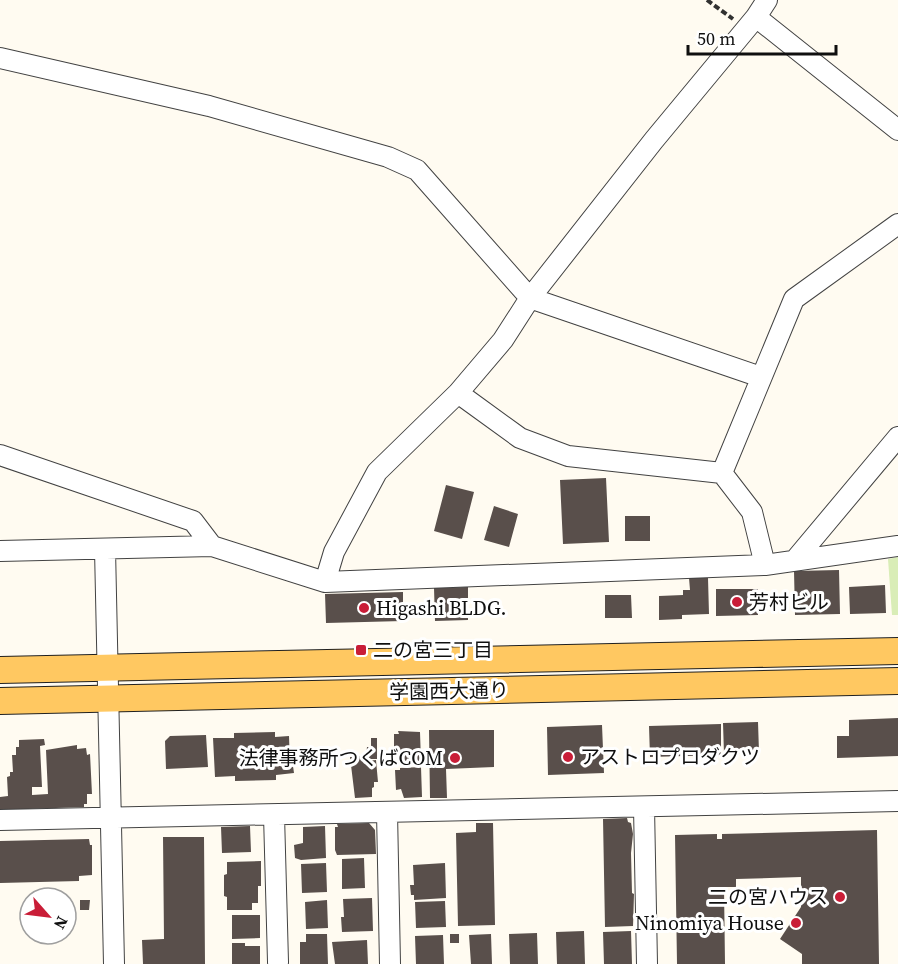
<svg xmlns="http://www.w3.org/2000/svg" width="898" height="964" viewBox="0 0 898 964" font-family="'Source Serif 4','Noto Sans JP',serif">
  <style>
    .green { fill: #d9edb7 }
    .building { fill: #594f4b }
    .lines { fill: none; stroke-linecap: round; stroke-linejoin: round }
    .minor-casing { stroke: #424242; stroke-width: 22 }
    .major-casing { stroke: #202020; stroke-width: 28 }
    .path { stroke: #313131; stroke-width: 4; stroke-dasharray: 6 3; stroke-linecap: butt }
    .minor { stroke: #fff; stroke-width: 20 }
    .major { stroke: #ffc861; stroke-width: 26 }
    .poi-dot { fill: #c91d37; stroke: #fff; stroke-width: 2 }
    .labels { text-anchor: middle; dominant-baseline: central; stroke-width: 6; stroke-linejoin: round; paint-order: stroke }
    .poi-label { font-size: 20px; fill: #0f0f0f; stroke: #fff; text-anchor: start }
    .street-label { font-size: 20px; fill: #0f0f0f; stroke: #fff }
  </style>
  <rect width="100%" height="100%" fill="#fffbf1"/>
  <!-- green -->
  <path class="green" d="M 898,557 L 898,615 L 892,615 L 888,559 Z"/>
  <!-- building -->
  <path class="building" d="M 606,478 L 609,542 L 563,544 L 560,480 Z
    M 446,485 L 474,492 L 462,539 L 434,531 Z
    M 494,506 L 518,514 L 509,547 L 484,540 Z
    M 625,516 L 650,516 L 650,541 L 625,541 Z
    M 839,570 L 840,614 L 795,615 L 794,571 Z
    M 689,578 L 708,578 L 709,614 L 682,615 L 682,619 L 659,620 L 659,596 L 683,595 L 683,590 L 690,590 Z
    M 885,585 L 886,613 L 850,614 L 849,587 Z
    M 468,587 L 468,620 L 435,621 L 434,588 Z
    M 716,589 L 758,589 L 758,615 L 716,616 Z
    M 403,592 L 403,621 L 326,623 L 325,594 Z
    M 605,595 L 631,595 L 632,618 L 605,618 Z
    M 898,718 L 898,756 L 837,758 L 837,736 L 849,736 L 849,720 Z
    M 758,722 L 759,752 L 752,753 L 752,757 L 746,757 L 746,753 L 724,754 L 723,723 Z
    M 721,724 L 721,755 L 650,757 L 649,726 Z
    M 602,725 L 604,773 L 548,775 L 547,727 Z
    M 429,730 L 494,730 L 494,767 L 446,769 L 447,798 L 430,798 Z
    M 398,731 L 420,732 L 421,762 L 402,762 L 399,753 L 394,753 L 394,734 L 399,734 Z
    M 275,732 L 275,737 L 289,736 L 290,765 L 293,766 L 294,773 L 276,775 L 276,780 L 235,781 L 235,776 L 215,777 L 213,738 L 234,738 L 234,733 Z
    M 206,735 L 208,767 L 166,769 L 165,741 L 170,736 Z
    M 371,738 L 377,738 L 377,759 L 366,759 L 366,761 L 376,760 L 378,782 L 374,782 L 374,787 L 372,788 L 372,797 L 355,798 L 350,757 L 366,756 L 367,747 L 371,747 Z
    M 44,739 L 45,745 L 40,746 L 42,787 L 32,787 L 32,795 L 48,794 L 46,750 L 77,745 L 77,749 L 86,748 L 87,755 L 90,754 L 92,794 L 87,794 L 87,804 L 84,804 L 84,807 L 0,810 L 0,797 L 8,796 L 7,777 L 10,776 L 10,772 L 13,772 L 12,755 L 16,755 L 16,747 L 19,747 L 19,740 Z
    M 421,767 L 422,797 L 404,798 L 401,789 L 396,790 L 395,770 L 400,770 L 400,768 Z
    M 627,818 L 628,822 L 631,823 L 633,834 L 631,853 L 632,893 L 634,894 L 633,926 L 605,927 L 603,819 Z
    M 369,823 L 375,830 L 376,854 L 337,855 L 335,850 L 335,827 L 338,827 L 337,824 Z
    M 476,823 L 493,823 L 495,925 L 458,926 L 456,833 L 476,832 Z
    M 250,826 L 251,852 L 222,853 L 221,827 Z
    M 325,826 L 326,858 L 301,860 L 295,858 L 294,845 L 303,843 L 303,827 Z
    M 877,830 L 879,964 L 802,964 L 802,954 L 780,939 L 801,907 L 801,877 L 736,879 L 736,887 L 724,887 L 725,964 L 677,964 L 675,835 L 717,834 L 717,839 L 722,839 L 722,834 Z
    M 163,837 L 204,837 L 205,964 L 143,964 L 142,940 L 164,939 Z
    M 89,839 L 90,845 L 92,845 L 92,875 L 79,876 L 79,881 L 0,883 L 0,841 Z
    M 364,858 L 365,888 L 342,889 L 342,859 Z
    M 261,861 L 261,886 L 258,886 L 258,903 L 252,903 L 252,910 L 227,910 L 227,897 L 224,896 L 224,875 L 227,874 L 227,862 Z
    M 326,863 L 327,892 L 302,893 L 301,864 Z
    M 445,863 L 446,898 L 414,900 L 414,895 L 411,895 L 410,885 L 414,885 L 413,865 Z
    M 372,898 L 373,931 L 342,932 L 341,917 L 344,917 L 343,899 Z
    M 80,900 L 90,900 L 89,910 L 80,910 Z
    M 327,900 L 328,928 L 306,929 L 305,902 Z
    M 445,901 L 446,927 L 416,928 L 415,902 Z
    M 232,915 L 260,915 L 260,938 L 232,939 Z
    M 584,931 L 585,964 L 557,964 L 556,932 Z
    M 631,931 L 632,964 L 604,964 L 603,932 Z
    M 537,933 L 538,964 L 510,964 L 509,934 Z
    M 306,934 L 327,934 L 328,964 L 300,964 L 300,942 L 306,942 Z
    M 450,934 L 459,934 L 459,943 L 450,943 Z
    M 491,934 L 492,964 L 471,964 L 469,935 Z
    M 443,935 L 444,964 L 416,964 L 415,936 Z
    M 367,940 L 368,964 L 335,964 L 332,942 Z
    M 232,943 L 245,943 L 245,946 L 260,946 L 260,964 L 232,964 Z"/>
  <g class="lines">
    <!-- minor casing -->
    <g class="minor-casing">
      <path id="minor" d="M 756,17 L 898,130
        M 0,58 L 209,106 L 388,157 L 417,170 L 530,298 L 761,377
        M 458,393 L 520,438 L 568,456 L 722,473
        M 0,455 L 193,521 L 212,546
        M 105,549 L 114,964
        M 0,551 L 212,546 L 325,582 L 765,565 L 898,546
        M 795,560 L 898,437
        M 765,565 L 752,512 L 722,473 L 794,299 L 898,224
        M 325,582 L 334,552 L 377,472 L 458,393 L 503,340 L 530,298 L 654,140 L 756,17 L 767,0
        M 644,807 L 647,964
        M 387,812 L 390,964
        M 274,815 L 278,962
        M 0,820 L 898,801"/>
    </g>
    <!-- major casing -->
    <g class="major-casing">
      <path id="major" d="M 0,670 L 898,651
        M 0,701 L 898,681"/>
    </g>
    <!-- path -->
    <path class="path" d="M 707,0 L 733,19"/>
    <!-- minor -->
    <use href="#minor" class="minor"/>
    <!-- major -->
    <use href="#major" class="major"/>
  </g>
  <!-- markers -->
  <g class="poi-dot">
    <circle cx="737" cy="602" r="6"/>
    <circle cx="364" cy="608" r="6"/>
    <rect x="355" y="644" width="12" height="12" rx="3"/>
    <circle cx="568" cy="757" r="6"/>
    <circle cx="455" cy="758" r="6"/>
    <circle cx="840" cy="897" r="6"/>
    <circle cx="796" cy="923" r="6"/>
  </g>
  <g class="labels">
    <!-- poi labels -->
    <g class="poi-label">
      <text x="749" y="602">芳村ビル</text>
      <text x="376" y="608">Higashi BLDG.</text>
      <text x="373" y="650">二の宮三丁目</text>
      <text x="580" y="757">アストロプロダクツ</text>
      <text x="443" y="758" text-anchor="end">法律事務所つくばCOM</text>
      <text x="828" y="897" text-anchor="end">二の宮ハウス</text>
      <text x="784" y="923" text-anchor="end">Ninomiya House</text>
    </g>
    <!-- street labels -->
    <g class="street-label">
      <text transform="translate(449 691) rotate(-1)">学園西大通り</text>
    </g>
  </g>
  <!-- north arrow -->
  <g transform="translate(48 916) rotate(118)"><circle r="28" fill="#ffffff" stroke="#9f9f9f" stroke-width="1.5"/>
  <path d="M0-4.5L10 22L0 15L-10 22Z" fill="#c91d37"/>
  <text y="-9" font-size="16" font-weight="bold" text-anchor="middle" fill="#0f0f0f">N</text>
  </g>
  <!-- scale -->
  <path d="M688 45v9h148v-9" fill="none" stroke="#0f0f0f" stroke-width="3"/>
  <text x="697" y="45" font-size="18" fill="#0f0f0f" stroke="#ffffff" stroke-width="4.5" paint-order="stroke">50 m</text>
</svg>
